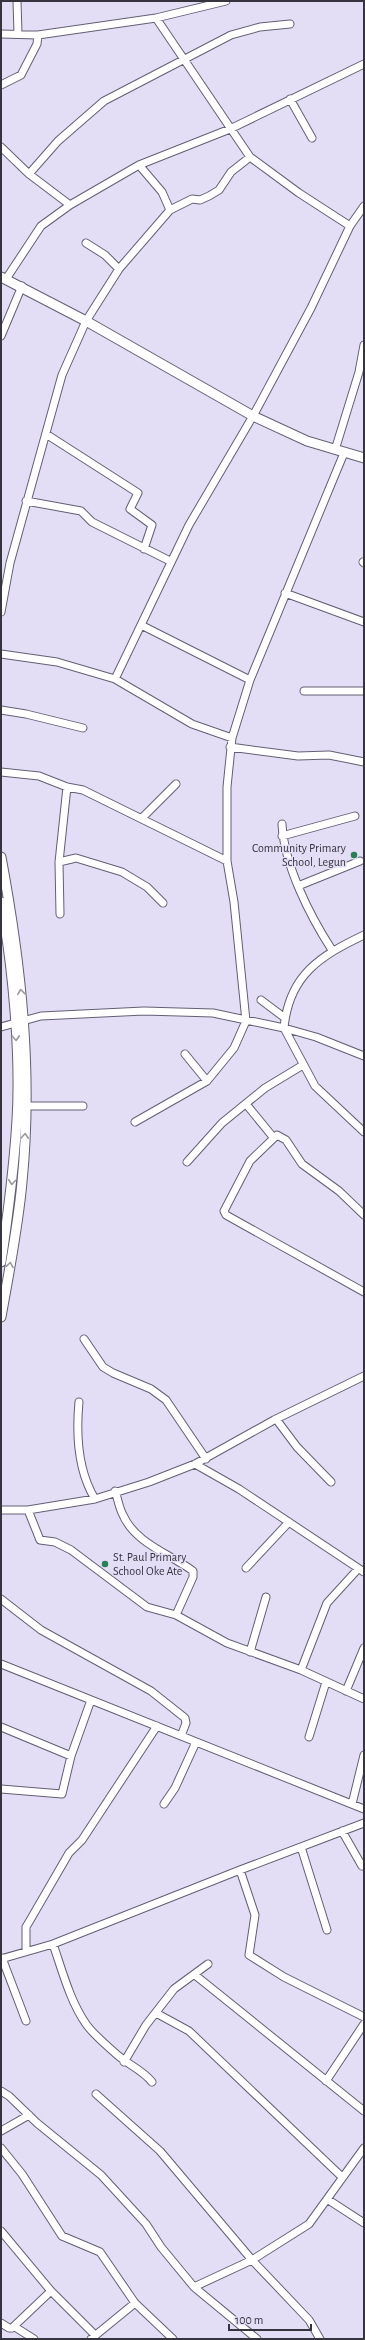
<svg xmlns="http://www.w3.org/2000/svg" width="365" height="2340" viewBox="0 0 365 2340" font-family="'Alegreya Sans',sans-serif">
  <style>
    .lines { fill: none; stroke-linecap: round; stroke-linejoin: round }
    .minor-casing { stroke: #635f73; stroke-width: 9 }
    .major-casing { stroke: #635f73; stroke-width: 11 }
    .minor { stroke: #fff; stroke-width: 7 }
    .major { stroke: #fff; stroke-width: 9 }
    .oneway { stroke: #9a9a9e }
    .poi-dot { fill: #277f53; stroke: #e3def6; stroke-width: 1.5 }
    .labels { text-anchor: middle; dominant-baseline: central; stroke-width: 3; stroke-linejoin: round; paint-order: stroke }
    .poi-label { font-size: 12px; fill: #36343e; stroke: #e3def6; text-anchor: end }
  </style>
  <rect width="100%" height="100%" fill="#e3def6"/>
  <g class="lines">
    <!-- minor casing -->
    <g class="minor-casing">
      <path id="minor" d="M 17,1 L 18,34
        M 156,18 L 250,157 L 299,193 L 350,226
        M 1,34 L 38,35 L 156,18 L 226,1
        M 1,85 L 21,75 L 37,44 L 38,35
        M 290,99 L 312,138
        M 1,147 L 29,174 L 70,205
        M 139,165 L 162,192 L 170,210
        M 29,174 L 58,141 L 104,101 L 231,35 L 260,27 L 290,24
        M 86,243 L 105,255 L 119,269
        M 6,279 L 41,226 L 70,205 L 139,165 L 230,129 L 364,64
        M 1,336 L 22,286
        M 46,434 L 138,493 L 130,509 L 152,525 L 144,549
        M 335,450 L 359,372 L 364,345
        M 26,501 L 81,511 L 92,522 L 170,561
        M 363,562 L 364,563
        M 285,593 L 364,622
        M 1,612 L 10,563 L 62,375 L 86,321 L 119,269 L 170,210 L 192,199 L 200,200 L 209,196 L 219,190 L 231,172 L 250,157
        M 141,625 L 250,680
        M 1,654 L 57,662 L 115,679 L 192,724 L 232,738
        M 115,679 L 189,525 L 253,416 L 311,308 L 350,226 L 364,206
        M 304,691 L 364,691
        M 1,710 L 26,714 L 83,728
        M 230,747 L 298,756 L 329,755 L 364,762
        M 1,772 L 39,776 L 67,787 L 83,790 L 227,861
        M 142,818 L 176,784
        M 282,824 C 284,865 310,916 332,950
        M 282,836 L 355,816
        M 59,862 L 76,858 L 122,872 L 147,887 L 163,903
        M 298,886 L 360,861
        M 60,914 L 59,862 L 67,787
        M 364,935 C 320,956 289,975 284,1028 L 315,1086 L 364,1132
        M 261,1000 L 285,1018
        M 1,1027 L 41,1016 L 144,1011 L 213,1013 L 284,1028 L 316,1037 L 364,1056
        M 185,1054 L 207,1081
        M 246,1104 L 273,1137
        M 26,1106 L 83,1106
        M 135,1122 L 207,1081 L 234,1048 L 246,1021 L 234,902 L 227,861 L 227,787 L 232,738 L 250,680 L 344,453
        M 187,1162 L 222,1123 L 265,1088 L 303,1065
        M 364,1215 L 339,1191 L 302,1164 L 286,1140 L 277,1135 L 250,1161 L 224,1211 L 226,1215 L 364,1292
        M 84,1339 L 103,1367 L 113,1373 L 151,1389 L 166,1400 L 206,1459
        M 79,1402 C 76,1434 78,1471 95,1499
        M 276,1419 L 297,1447 L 331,1482
        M 195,1464 L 239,1489 L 364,1572
        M 115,1491 C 118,1499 119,1508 123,1515 C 135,1543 170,1554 193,1571 L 193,1577 L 176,1615
        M 1,1510 L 28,1510 L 95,1499 L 149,1482 L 195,1464 L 274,1420 L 364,1376
        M 28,1510 L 40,1540 L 55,1542 L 71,1550 L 147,1607 L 176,1615 L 227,1643 L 301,1670 L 364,1699
        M 246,1568 L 289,1522
        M 1,1599 L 41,1630 L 151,1691 L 185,1718 L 186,1723 L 181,1736
        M 250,1652 L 266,1597
        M 1,1664 L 364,1809
        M 301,1670 L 327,1603 L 358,1569
        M 346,1691 L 364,1648
        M 1,1727 L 71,1756
        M 309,1737 L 326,1682
        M 1,1789 L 62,1794 L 71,1756 L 91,1700
        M 164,1804 L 175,1788 L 196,1742
        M 352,1804 L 364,1755
        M 342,1831 L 362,1866
        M 301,1847 L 327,1930
        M 240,1870 L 255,1915 L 249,1955 L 284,1977 L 364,2017
        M 53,1944 C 62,1970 70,2001 86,2024 C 93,2034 104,2043 114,2052 C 126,2064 142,2069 152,2082
        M 26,1951 L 26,1927 L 29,1922 L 69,1853 L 82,1840 L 157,1726
        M 2,1958 L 26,2021
        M 1,1959 L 53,1944 L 240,1870 L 364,1823
        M 195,1975 L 364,2111
        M 156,2013 L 189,2031 L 342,2177
        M 124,2062 L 146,2025 L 174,1989 L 208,1964
        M 326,2081 L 364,2024
        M 1,2091 L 9,2096 L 37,2123 L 101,2175 L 146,2224 L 161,2247 L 194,2287 L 257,2339
        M 96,2094 L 160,2151 L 252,2260 L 309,2320 L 320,2339
        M 1,2131 L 29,2115
        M 1,2148 L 22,2174 L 62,2236 L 100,2252 L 135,2303 L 173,2339
        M 327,2199 L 364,2223
        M 1,2231 L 51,2291 L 12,2328
        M 194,2287 L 252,2260 L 309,2224 L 364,2148
        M 51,2291 L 95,2335
        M 1,2323 L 9,2328 L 15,2327 L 34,2339
        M 91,2339 L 135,2303"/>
    </g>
    <!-- major casing -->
    <g class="major-casing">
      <path id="major" d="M 1,277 L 86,321 L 253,416 L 307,441 L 364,458
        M 1,857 C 21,964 33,1072 22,1182 C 18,1227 9,1272 1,1317
        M 1,902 C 13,967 21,1055 17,1120 C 14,1168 8,1215 1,1262"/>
    </g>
    <!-- minor -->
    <use href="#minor" class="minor"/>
    <!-- major -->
    <use href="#major" class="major"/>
  </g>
  <!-- one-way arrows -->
  <defs><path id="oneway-chevron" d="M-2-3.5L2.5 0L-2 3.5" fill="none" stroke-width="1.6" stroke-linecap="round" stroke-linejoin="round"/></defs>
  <g class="oneway">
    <use href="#oneway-chevron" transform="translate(21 992) rotate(-96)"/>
    <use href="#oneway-chevron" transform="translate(16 1038) rotate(87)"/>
    <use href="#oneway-chevron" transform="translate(25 1136) rotate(-87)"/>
    <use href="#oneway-chevron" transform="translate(12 1182) rotate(95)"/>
    <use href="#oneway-chevron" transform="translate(10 1265) rotate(-81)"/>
  </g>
  <!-- markers -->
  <g class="poi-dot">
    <circle cx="354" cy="855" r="4"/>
    <circle cx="105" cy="1564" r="4"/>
  </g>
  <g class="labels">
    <!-- poi labels -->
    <g class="poi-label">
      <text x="346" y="848">Community Primary<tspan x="346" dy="14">School, Legun</tspan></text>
      <text x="113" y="1557" text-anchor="start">St. Paul Primary<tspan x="113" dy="14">School Oke Ate</tspan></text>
    </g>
  </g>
  <!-- border -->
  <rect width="365" height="2340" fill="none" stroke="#36343e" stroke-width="4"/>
  <!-- scale -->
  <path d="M229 2324v6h82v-6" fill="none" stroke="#36343e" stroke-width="2"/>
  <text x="235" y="2324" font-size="12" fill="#36343e" stroke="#e3def6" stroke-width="3" paint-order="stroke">100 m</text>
</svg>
